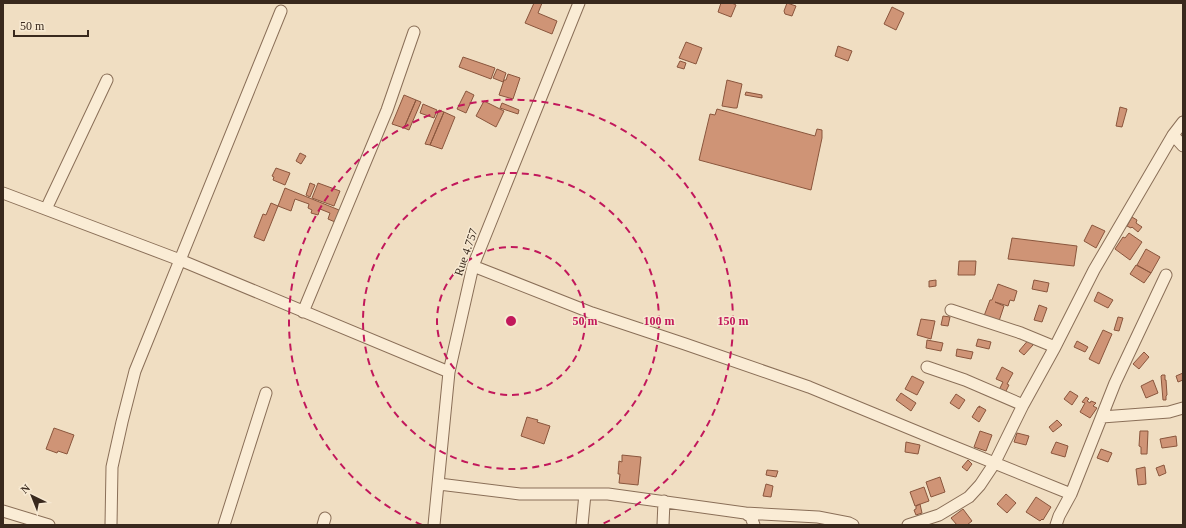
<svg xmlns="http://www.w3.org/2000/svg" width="1186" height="528" viewBox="0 0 1186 528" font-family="'Times New Roman',serif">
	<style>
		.building { fill: #cf9476; stroke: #8a563d }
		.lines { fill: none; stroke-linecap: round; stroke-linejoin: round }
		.street-casing { stroke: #8a6f58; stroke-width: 13 }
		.street { stroke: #faecd5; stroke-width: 11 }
		.ring { fill: none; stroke: #c2185b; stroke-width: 2; stroke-dasharray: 7 5 }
		.labels { text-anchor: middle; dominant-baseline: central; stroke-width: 3; stroke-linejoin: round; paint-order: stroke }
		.street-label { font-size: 12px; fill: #39291d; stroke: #f7e9d2 }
		.centre { fill: #c2185b; stroke: #f7e9d2; stroke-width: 2 }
		.ring-label { font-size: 12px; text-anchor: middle; font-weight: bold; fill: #c2185b; stroke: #f7e9d2; stroke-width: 3; stroke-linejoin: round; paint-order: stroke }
	</style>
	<rect width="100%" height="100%" fill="#f0dec2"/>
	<!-- building -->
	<path class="building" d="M534 3H542L538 13 557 21 552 34 525 23Z
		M721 3H732L736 5 731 17 718 12Z
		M787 3 796 6 792 16 785 14 784 11Z
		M892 7 904 13 896 30 884 24Z
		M686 42 702 48 696 64 679 58Z
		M838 46 852 51 848 61 835 56Z
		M463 57 495 68 491 79 459 67Z
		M680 61 686 63 684 69 677 67Z
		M497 69 506 73 503 82 493 78Z
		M508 74 520 78 513 99 499 95 504 80H506Z
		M727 80 742 84 737 108H734L722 106Z
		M466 91 474 95 466 113 457 109Z
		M746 92 762 95V98L745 95Z
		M404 95 416 100 404 128 392 124Z
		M416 100 421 102 409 130 404 128Z
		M484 101 504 111 496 127 476 116Z
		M502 103 519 110 518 114 500 108Z
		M423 104 437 110 434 118 420 113Z
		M1120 107 1127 109 1122 127 1116 126Z
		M717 109 815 136 817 129 822 130V138L811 190 699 160 710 114 715 115Z
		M439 110 444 112 430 145 425 144Z
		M444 112 455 117 442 149 430 145Z
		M300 153 306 156 301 164 296 161Z
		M276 168 290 173 285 185 273 180 274 177 272 176Z
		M310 183 315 185 310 197 306 195Z
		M318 183 340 191 334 206 312 198Z
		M285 188 339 210 335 222 328 219 330 213 320 209 318 215 311 213 312 210 308 208 309 204 295 199 291 211 278 206Z
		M271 203 278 206 264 241 254 237 263 214 266 215Z
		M1132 217 1137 220 1136 223 1142 227 1138 232 1132 227 1131 228 1127 226Z
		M1092 225 1105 231 1096 248 1084 241Z
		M1129 233 1142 242 1130 260 1115 249 1123 237 1125 238Z
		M1012 238 1077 246 1074 266 1008 259Z
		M1146 249 1160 257 1151 273 1137 265Z
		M959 261H976L975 275H958Z
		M1136 265 1151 273 1144 283 1130 274Z
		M936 280V286L929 287V281Z
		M1034 280 1049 283 1047 292 1032 289Z
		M998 284 1017 291 1014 301 1010 300 1008 306 995 302 1004 306 999 321 984 316 990 300H992Z
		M1098 292 1113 300 1108 308 1094 301Z
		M1039 305 1047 308 1042 322 1034 320Z
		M943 316 950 317 948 326 941 325Z
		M1118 317 1123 318 1119 331 1114 330Z
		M921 319 935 321 931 339 917 335Z
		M1103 330 1112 334 1099 364 1089 359Z
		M1030 338 1033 345 1024 355 1019 351Z
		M978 339 991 342 989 349 976 346Z
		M927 340 943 343 941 351 926 348Z
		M1077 341 1088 347 1085 352 1074 347Z
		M957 349 973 352 971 359 956 356Z
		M1144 352 1149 357 1139 369 1133 364Z
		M1002 367 1013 373 1007 384 1009 385 1005 393 999 390 1003 382 996 379Z
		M1183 373V380L1178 382 1176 376Z
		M1162 375H1165V380H1166L1167 395 1166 396V400H1163L1161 376Z
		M912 376 924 382 917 395 905 389Z
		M1153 380 1158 393 1146 398 1141 386Z
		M1070 391 1078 396 1072 405 1064 399Z
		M901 393 916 403 911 411 896 400Z
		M956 394 965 400 959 409 950 403Z
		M1086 397 1089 399 1087 401 1090 403 1091 401 1096 403 1093 406 1097 408 1090 418 1080 412 1085 403 1082 402Z
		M979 406 986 410 979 422 972 417 978 407H980H979Z
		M527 417 538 420 537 422 550 426 544 444 521 436Z
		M1057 420 1062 425 1053 432 1049 427Z
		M54 428 74 435 67 454 58 451 57 453 46 449Z
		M980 431 992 435 986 451 974 447Z
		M1140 431H1148L1147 454H1141V447L1139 446Z
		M1017 433 1029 436 1026 445 1014 442Z
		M1176 436 1177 446 1162 448 1160 439Z
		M906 442 920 445 918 454 905 452Z
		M1056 442 1068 446 1065 457 1051 453Z
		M1101 449 1112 453 1108 462 1097 458Z
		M622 455 641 457 638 485 619 483 620 474H618L619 461 622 462Z
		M968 460 972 464 967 471 962 467Z
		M1164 465 1166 473 1159 476 1156 468Z
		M1145 467 1146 484 1138 485 1136 469Z
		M767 470 778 471 776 477 766 475Z
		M940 477 945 492 931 497 926 482Z
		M766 484 773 486 771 497 763 496Z
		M924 487 929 501 915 506 910 492Z
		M1006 494 1016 503 1007 513 997 504Z
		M1036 497 1051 507 1043 520 1042 519 1040 521 1026 512Z
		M920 504 922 513 916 515 914 510 916 509V506Z
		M963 509 972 521 967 525H957L951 518Z"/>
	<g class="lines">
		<!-- street casing -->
		<g class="street-casing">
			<path id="street" d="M1173 135 1183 146
				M3 193 180 260 449 372
				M46 209 107 80
				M473 266 592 313 685 344 809 387 940 441 1071 494 1115 383 1166 275
				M951 310 1021 333 1055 347
				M303 312 387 110 414 32
				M927 367 965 380 1023 405
				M1102 417 1169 412 1183 408
				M439 484 520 494H608L745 513 751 517 754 525
				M3 511 49 525
				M745 513 818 517 849 523 853 525
				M111 525 112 467 122 422 135 371 281 11
				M224 525 266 393
				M323 525 325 518
				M434 525 449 372 473 266 579 3
				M582 525 585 494
				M663 525 664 501
				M908 525 939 515 969 497 980 485 994 464 1023 405 1055 347 1094 270 1173 135 1183 122
				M1056 525 1059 516 1071 494"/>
		</g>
		<!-- street -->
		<use href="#street" class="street"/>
	</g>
	<!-- distance rings -->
	<g class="ring">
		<circle cx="511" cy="321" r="74"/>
		<circle cx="511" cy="321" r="148"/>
		<path d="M422 525A222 222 0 1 1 600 525"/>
	</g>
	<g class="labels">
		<!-- street labels -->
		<g class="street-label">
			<text transform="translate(466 252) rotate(-71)">Rue 4.757</text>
		</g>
	</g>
	<circle cx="511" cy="321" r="6" class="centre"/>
	<g class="ring-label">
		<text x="585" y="325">50 m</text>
		<text x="659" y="325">100 m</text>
		<text x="733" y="325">150 m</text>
	</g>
	<!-- border -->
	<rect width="1186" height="528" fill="none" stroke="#39291d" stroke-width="8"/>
	<!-- north arrow -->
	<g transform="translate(32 496) rotate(317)" stroke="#f7e9d2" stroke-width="3" paint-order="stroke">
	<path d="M0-3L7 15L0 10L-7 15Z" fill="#39291d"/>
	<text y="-6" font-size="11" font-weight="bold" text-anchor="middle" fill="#39291d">N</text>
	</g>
	<!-- scale -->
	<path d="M14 30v6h74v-6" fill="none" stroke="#39291d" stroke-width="2"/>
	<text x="20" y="30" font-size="12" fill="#39291d" stroke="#f7e9d2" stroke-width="3" paint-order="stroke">50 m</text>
</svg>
